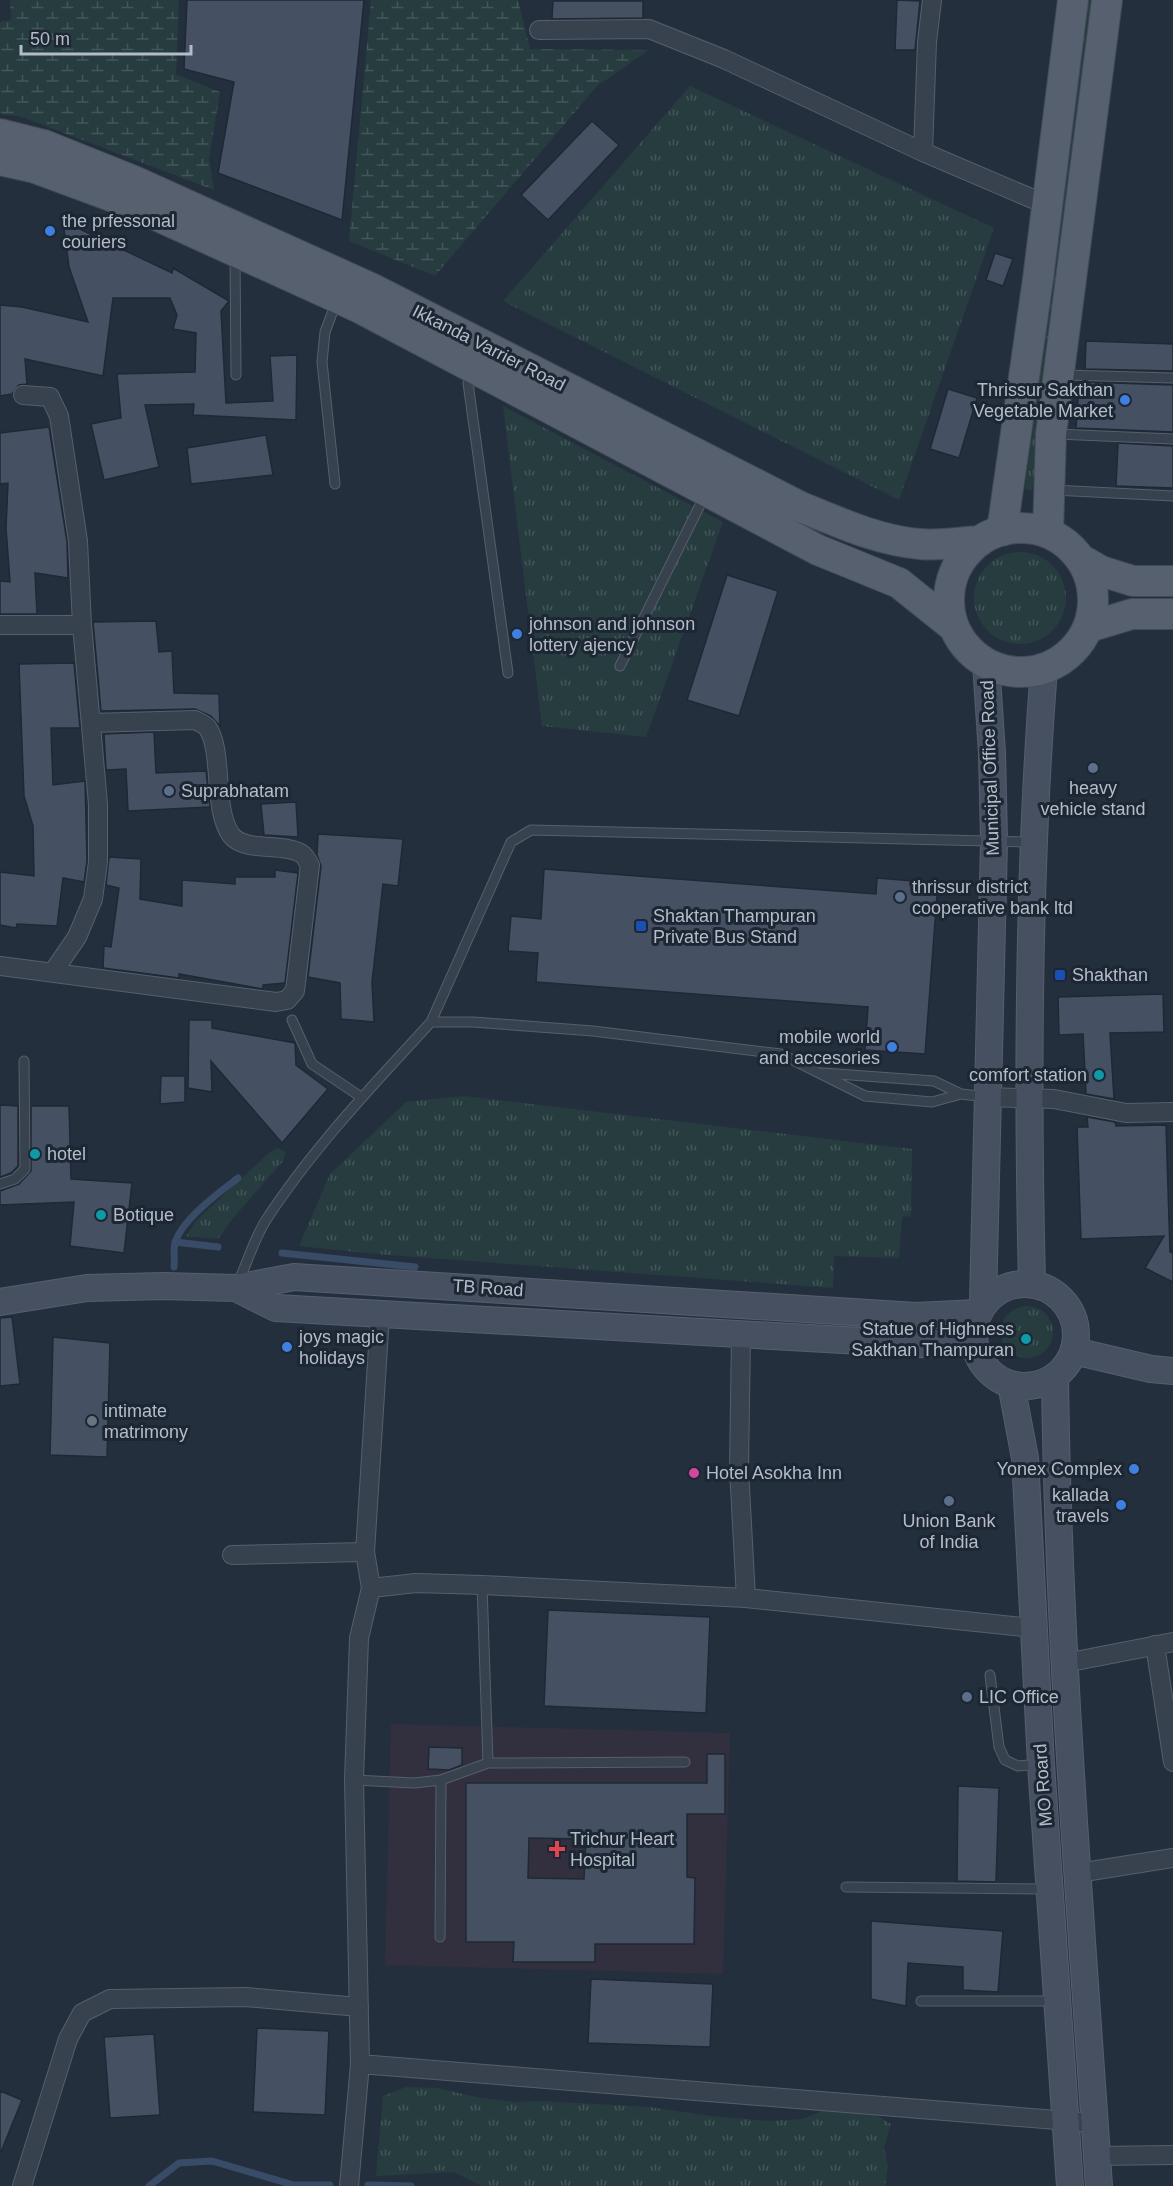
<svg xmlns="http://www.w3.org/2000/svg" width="1173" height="2186" viewBox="0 0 1173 2186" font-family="Helvetica,sans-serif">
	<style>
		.medical { fill: #32303f }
		.grass { fill: url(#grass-tufts) }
		.wetland { fill: url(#wetland-marsh) }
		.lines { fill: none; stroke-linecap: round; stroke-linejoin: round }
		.stream { stroke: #394c67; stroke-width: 7 }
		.building { fill: #455162; stroke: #1f2835; stroke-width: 1.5; fill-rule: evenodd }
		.lane-casing { stroke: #565f6c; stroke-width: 11 }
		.street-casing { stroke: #565f6c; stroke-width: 20 }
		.secondary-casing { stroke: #565f6c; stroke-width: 28 }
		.primary-casing { stroke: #414a57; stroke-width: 32 }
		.lane { stroke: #38414e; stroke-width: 9 }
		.street { stroke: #38414e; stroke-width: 18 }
		.secondary { stroke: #465061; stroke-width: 26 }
		.primary { stroke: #56606e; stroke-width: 30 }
		.shop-dot { fill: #3f7fe0; stroke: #1d2633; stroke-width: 2 }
		.service-dot { fill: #5c6f8a; stroke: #1d2633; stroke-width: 2 }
		.transit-dot { fill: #1a4fb4; stroke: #1d2633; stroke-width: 2 }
		.culture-dot { fill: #0f9aa8; stroke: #1d2633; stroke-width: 2 }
		.worship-dot { fill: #6b7280; stroke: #1d2633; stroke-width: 2 }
		.hotel-dot { fill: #d1479c; stroke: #1d2633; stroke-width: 2 }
		.health-dot { fill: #e0444e; stroke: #1d2633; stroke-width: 2 }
		.labels { text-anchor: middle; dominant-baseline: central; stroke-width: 6; stroke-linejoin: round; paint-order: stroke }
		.poi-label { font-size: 18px; fill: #b4bcc9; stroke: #1d2633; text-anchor: start }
		.street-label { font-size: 18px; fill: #b4bcc9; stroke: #1d2633 }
	</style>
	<defs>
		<pattern id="grass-tufts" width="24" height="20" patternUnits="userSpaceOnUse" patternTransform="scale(1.5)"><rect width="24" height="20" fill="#263c3f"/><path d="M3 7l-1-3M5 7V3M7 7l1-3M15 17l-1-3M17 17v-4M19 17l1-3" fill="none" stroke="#435659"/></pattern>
		<pattern id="wetland-marsh" width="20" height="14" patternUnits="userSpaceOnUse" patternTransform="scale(1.5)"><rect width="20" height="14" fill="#263c3f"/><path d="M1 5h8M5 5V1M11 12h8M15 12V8" fill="none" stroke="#435659"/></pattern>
	</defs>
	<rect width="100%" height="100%" fill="#242f3e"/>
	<!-- medical -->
	<path class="medical" d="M391 1724 730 1733 723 1974 385 1965Z"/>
	<!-- grass -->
	<path class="grass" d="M1087 0H1095L1032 490 1025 489Z
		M690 86 994 228 899 500 503 301Z
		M503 406 723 522 646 737 542 726Z
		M974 598a46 46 0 1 1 92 0a46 46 0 1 1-92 0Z
		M464 1096 912 1149 911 1216 902 1217 899 1258 834 1256 833 1288 376 1254 299 1246 330 1174 406 1102Z
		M277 1148 286 1152 283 1161 234 1217 218 1239 186 1236 196 1221 269 1153Z
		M1001 1332a26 26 0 1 1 52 0a26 26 0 1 1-52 0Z
		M406 2087 437 2088 481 2098 514 2102 541 2101 649 2107 711 2116 769 2121 803 2119 822 2111 876 2115 891 2124 884 2147 888 2166 885 2186H482L453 2172 376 2176 383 2096Z"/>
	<!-- wetland -->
	<path class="wetland" d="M10 0H179L176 74 220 92 209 160 214 190 22 117 0 114V22L11 20Z
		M371 0H518L530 49 649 50 597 86 435 276 349 241Z"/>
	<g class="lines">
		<!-- stream -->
		<path class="stream" d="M175 1242 218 1247
			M282 1253 415 1267
			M174 1267C175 1260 173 1250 175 1243 182 1219 219 1193 238 1178
			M368 2185 411 2186
			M149 2186 179 2163 212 2161 294 2185H330"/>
	</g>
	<!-- building -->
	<path class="building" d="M187 0H364L342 220 218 173 234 82 184 69Z
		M897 0 920 1 915 50H895Z
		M553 1H643V18L552 19Z
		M592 121 619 145 548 220 521 195Z
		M63 221 172 273 173 268 229 301 221 311 226 403 273 401 270 356 297 355 296 420 193 415 194 404 145 405 159 467 104 480 91 424 121 418 117 374 195 372 196 333 173 329 177 315 170 298H113L103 376 25 359 27 384 19 385 12 394 0 396V305L22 307 88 322 69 267Z
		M995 253 1013 259 1003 286 986 280Z
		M1086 341 1173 344V371L1085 369Z
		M1085 382 1173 385V432L1076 428 1079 386H1084Z
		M948 389 977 398 959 458 930 449Z
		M49 427 67 542 68 578 35 573 37 614H0V581L10 582 6 528 8 483 0 484V433Z
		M266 435 273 475 191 484 187 448Z
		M1118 443 1173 446V488L1116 486Z
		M727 575 778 591 739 716 687 700Z
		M156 621 159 652 172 651 174 693 219 694 220 726 211 716 195 709 101 711 93 622Z
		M74 663 80 728H51L53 785 85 781 87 861 84 882 63 878 57 926 17 924 16 928 0 925V872L34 876 33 826 24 796 19 664Z
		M154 732 156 773 206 771 210 807 128 811 126 769 106 770 104 734Z
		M296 802 298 837 264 835 261 804Z
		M318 834 403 839 398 886 383 884 372 982 374 1022 341 1019 340 983 308 977 321 866 317 855Z
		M109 857 141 859 140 899 182 906V880L235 884V877H275V870L298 873 285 983 263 985V989L179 974V978L103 968 104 946 111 947 119 888 106 885Z
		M544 869 876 894 877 878 938 883 925 1054 865 1050 868 1007 536 982 538 953 508 951 511 916 541 919Z
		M1163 994 1164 1032 1110 1033 1114 1099 1086 1094 1083 1034 1059 1035 1058 997Z
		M189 1020H212V1028L295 1043 296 1065 328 1089 282 1143 211 1061 212 1092 188 1088Z
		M161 1076H185V1102L160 1104Z
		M0 1105 18 1106V1166L11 1173 0 1177Z
		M31 1106H69L71 1179 132 1183 124 1253 70 1246 74 1202 0 1205V1191L19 1184 31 1171Z
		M1087 1117 1115 1122 1116 1126 1166 1125 1170 1252 1173 1253V1282L1145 1268 1164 1236 1081 1239 1077 1127H1088Z
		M12 1317 20 1384 0 1386V1318Z
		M53 1337 110 1343 107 1457 50 1455Z
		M548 1610 710 1617 706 1713 544 1706Z
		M429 1747 462 1748V1765L449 1770 428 1769Z
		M707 1754H725V1814H687V1877L695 1878 694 1944H595V1962H513L514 1942H466V1783H707ZM529 1838 586 1839 584 1879 528 1878Z
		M958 1786 999 1788 996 1882 957 1881Z
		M871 1921 1003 1931 998 1992 963 1990V1967L908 1963 906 2006 871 1999Z
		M591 1979 713 1984 710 2047 588 2043Z
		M257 2028 329 2031 325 2115 253 2112Z
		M154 2034 160 2115 110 2118 104 2037Z
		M0 2091 22 2100 1 2152H0Z"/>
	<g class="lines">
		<!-- lane casing -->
		<g class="lane-casing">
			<path id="lane" d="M235 257 236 375
				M1064 375 1173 378
				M468 383 508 673
				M1056 434 1173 439
				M335 484 322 362 325 332 337 300
				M1053 490 1173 496
				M620 666 706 493
				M292 1020 312 1064 361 1097
				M431 1022 511 842 531 830 1031 842
				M823 1073 934 1081 961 1094
				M0 1184 15 1179 25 1169 24 1061
				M238 1283C247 1263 254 1239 266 1220 313 1148 373 1085 431 1022H473L593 1031 781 1054 865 1096 932 1102 961 1094 987 1097
				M482 1585 488 1763 685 1762
				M990 1675 999 1747 1005 1760 1018 1766 1040 1764
				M354 1780 414 1783 441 1780 488 1763
				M846 1887 1048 1889
				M440 1937 441 1780
				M921 2001H1057"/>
		</g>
		<!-- street casing -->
		<g class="street-casing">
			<path id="street" d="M539 30 649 29 724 59 923 152 1047 205
				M923 152 927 42 932 0
				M23 395 50 397 59 416 78 541 82 625
				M0 625H82L98 804V862L93 899 77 937 53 972
				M0 966 276 1002 287 1000 295 991 310 865C308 862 305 856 302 854 284 842 245 853 231 835 212 808 224 750 207 727 204 724 199 722 195 720L91 723
				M987 1097 1054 1099 1126 1113 1173 1112
				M741 1334 739 1469 746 1598
				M232 1555 365 1552
				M371 1588 365 1552 380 1315
				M1155 1645 1173 1762
				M1065 1663 1173 1642
				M1078 1873 1173 1858
				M360 2064 1094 2123
				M1097 2156 1173 2155
				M22 2186 68 2039 82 2013 110 1999 246 1997 359 2007
				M349 2186 360 2064 354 1780 359 1638 371 1588 416 1583 482 1585 746 1598 1033 1628"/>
		</g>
		<!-- secondary casing -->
		<g class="secondary-casing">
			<path id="secondary" d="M974 1335a51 51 0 1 1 102 0a51 51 0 1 1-102 0Z
				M1032 1284C1027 1079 1028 872 1044 668
				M236 1288 276 1308 915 1344 974 1345
				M0 1302 87 1288 163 1286 236 1288 294 1277 916 1316 978 1313
				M983 1304 994 841 992 753 986 663
				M1074 1351 1151 1369 1173 1371
				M1055 1376C1058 1646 1081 1917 1099 2186
				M1011 1384 1025 1458 1041 1764 1070 2186"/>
		</g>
		<!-- primary casing -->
		<g class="primary-casing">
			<path id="primary" d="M0 134 44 145 134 181 373 289 801 507C838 522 879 541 920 544 939 546 960 542 980 541
				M0 160 35 168 127 202 360 308 818 550 899 583 954 627
				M949 600a72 72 0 1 1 144 0a72 72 0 1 1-144 0Z
				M1002 531 1038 279 1073 0
				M1048 533 1051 434 1107 0
				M1082 560 1101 571 1133 581H1173
				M1089 627 1132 614H1173"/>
		</g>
		<!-- lane -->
		<use href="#lane" class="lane"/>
		<!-- street -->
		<use href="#street" class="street"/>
		<!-- secondary -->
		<use href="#secondary" class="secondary"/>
		<!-- primary -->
		<use href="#primary" class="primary"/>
	</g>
	<!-- markers -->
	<g class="shop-dot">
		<circle cx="50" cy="231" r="6"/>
		<circle cx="1125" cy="400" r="6"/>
		<circle cx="517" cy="634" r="6"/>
		<circle cx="892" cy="1047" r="6"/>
		<circle cx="287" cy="1347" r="6"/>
		<circle cx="1134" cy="1469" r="6"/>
		<circle cx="1121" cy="1505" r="6"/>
	</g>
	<g class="service-dot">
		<circle cx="1093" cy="768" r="6"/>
		<circle cx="169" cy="791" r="6"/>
		<circle cx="900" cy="897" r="6"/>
		<circle cx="949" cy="1501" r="6"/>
		<circle cx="967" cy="1697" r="6"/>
	</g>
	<g class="transit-dot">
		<rect x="635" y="920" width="12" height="12" rx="3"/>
		<rect x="1054" y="969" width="12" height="12" rx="3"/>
	</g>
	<g class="culture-dot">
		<circle cx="1099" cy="1075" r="6"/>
		<circle cx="35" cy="1154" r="6"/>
		<circle cx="101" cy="1215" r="6"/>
		<circle cx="1026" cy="1339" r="6"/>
	</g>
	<circle class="worship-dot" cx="92" cy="1421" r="6"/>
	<circle class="hotel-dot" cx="694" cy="1473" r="6"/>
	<path class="health-dot" d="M554 1840h6v6h6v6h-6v6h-6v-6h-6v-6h6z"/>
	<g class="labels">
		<!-- poi labels -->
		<g class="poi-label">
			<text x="62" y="221">the prfessonal<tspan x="62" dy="21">couriers</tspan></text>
			<text x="1113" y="390" text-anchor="end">Thrissur Sakthan<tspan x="1113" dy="21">Vegetable Market</tspan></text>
			<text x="529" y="624">johnson and johnson<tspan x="529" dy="21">lottery ajency</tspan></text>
			<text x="1093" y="788" text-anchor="middle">heavy<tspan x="1093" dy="21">vehicle stand</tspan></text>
			<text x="181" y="791">Suprabhatam</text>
			<text x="912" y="887">thrissur district<tspan x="912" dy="21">cooperative bank ltd</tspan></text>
			<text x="653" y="916">Shaktan Thampuran<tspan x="653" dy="21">Private Bus Stand</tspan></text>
			<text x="1072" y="975">Shakthan</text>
			<text x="880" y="1037" text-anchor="end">mobile world<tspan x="880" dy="21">and accesories</tspan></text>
			<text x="1087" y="1075" text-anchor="end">comfort station</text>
			<text x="47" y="1154">hotel</text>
			<text x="113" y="1215">Botique</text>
			<text x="1014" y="1329" text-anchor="end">Statue of Highness<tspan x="1014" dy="21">Sakthan Thampuran</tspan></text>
			<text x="299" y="1337">joys magic<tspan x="299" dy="21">holidays</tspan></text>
			<text x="104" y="1411">intimate<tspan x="104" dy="21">matrimony</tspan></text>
			<text x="1122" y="1469" text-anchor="end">Yonex Complex</text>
			<text x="706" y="1473">Hotel Asokha Inn</text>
			<text x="1109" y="1495" text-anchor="end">kallada<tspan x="1109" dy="21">travels</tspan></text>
			<text x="949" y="1521" text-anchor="middle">Union Bank<tspan x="949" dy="21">of India</tspan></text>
			<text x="979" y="1697">LIC Office</text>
			<text x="570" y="1839">Trichur Heart<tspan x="570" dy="21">Hospital</tspan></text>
		</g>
		<!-- street labels -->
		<g class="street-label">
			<text transform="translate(489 348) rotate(27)">Ikkanda Varrier Road</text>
			<text transform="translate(990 768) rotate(-92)">Municipal Office Road</text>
			<text transform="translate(488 1288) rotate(4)">TB Road</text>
			<text transform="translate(1043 1785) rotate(-94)">MO Roard</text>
		</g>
	</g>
	<!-- scale -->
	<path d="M21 45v9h170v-9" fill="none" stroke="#b4bcc9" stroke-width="3"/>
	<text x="30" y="45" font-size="18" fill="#b4bcc9" stroke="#1d2633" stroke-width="4.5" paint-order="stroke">50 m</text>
</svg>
